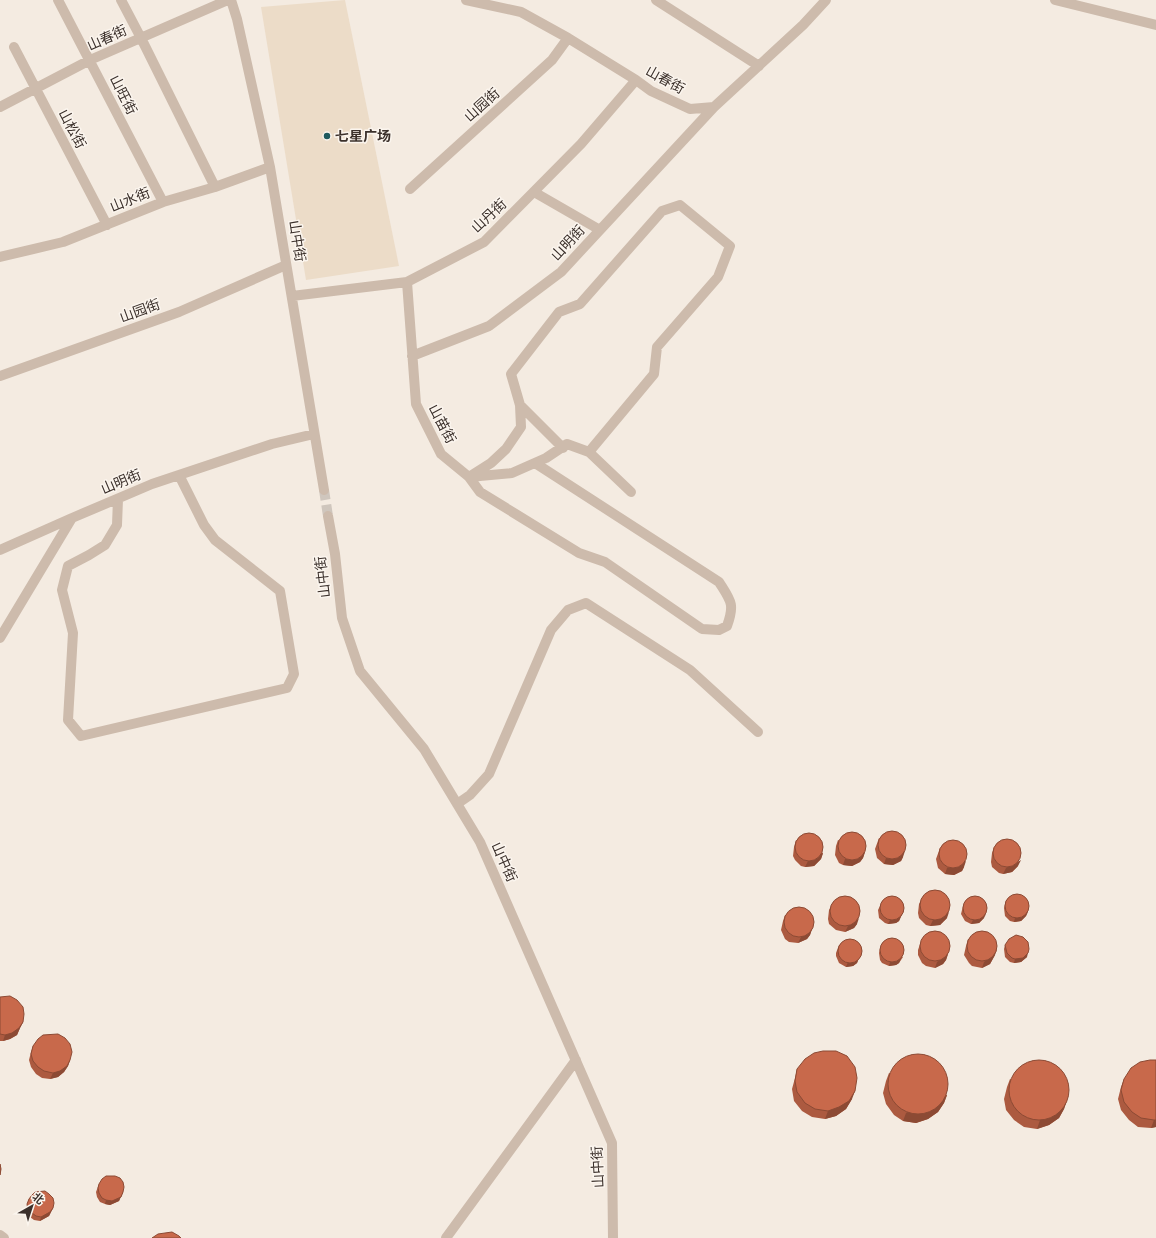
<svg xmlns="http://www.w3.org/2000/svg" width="1156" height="1238" viewBox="0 0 1156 1238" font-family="'Varela Round','Noto Sans SC',sans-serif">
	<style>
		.plaza { fill: #ecdcc8 }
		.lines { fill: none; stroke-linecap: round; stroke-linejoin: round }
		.minor-tunnel { stroke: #cfc6bd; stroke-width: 10; stroke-dasharray: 10 5; stroke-linecap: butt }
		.minor { stroke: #cdbbac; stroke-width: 10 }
		.wall { fill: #ac5a40 }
		.shaded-wall { fill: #8c4a34 }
		.building { fill: #c8694b; stroke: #8c4a34 }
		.poi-dot { fill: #1f5a5e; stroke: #fbf5ee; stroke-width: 1.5 }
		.labels { text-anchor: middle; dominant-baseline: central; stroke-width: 3; stroke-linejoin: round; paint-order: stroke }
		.street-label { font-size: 14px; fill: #3b302b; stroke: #fbf5ee }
		.poi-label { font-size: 14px; font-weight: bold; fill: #3b302b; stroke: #fbf5ee; text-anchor: start }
	</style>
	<rect width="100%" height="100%" fill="#f4ebe1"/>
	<!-- plaza -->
	<path class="plaza" d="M345 0 399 266 306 280 261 7Z"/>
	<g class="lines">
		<!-- minor-tunnel -->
		<path class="minor-tunnel" d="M324 490 328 516"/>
		<!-- minor -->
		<path class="minor" d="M58 0 163 202
			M121 0 141 38 215 187
			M231 0 237 19 270 167 324 490
			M466 0 521 12 568 38 636 80 651 91 690 109 714 107 803 25 826 0
			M656 0 759 66
			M1055 0 1156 25
			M14 47 107 225
			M0 107 90 60 228 0
			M410 189 552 60 568 38
			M534 192 600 230
			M0 257 63 242 163 202 215 187 270 167
			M407 282 416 404 441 454 469 477 512 473 546 458 567 444 589 452 631 492
			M292 296 407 282 484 242 581 144 636 80
			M412 356 489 326 561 272 714 107
			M0 376 179 312 286 265
			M520 405 563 448
			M535 463 719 582C731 601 735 604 727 626L719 630 702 629 605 562 579 553 480 492 469 477 491 463 506 449 521 427 520 405 511 374 559 312 580 304 662 211 680 205 730 246 718 277 657 347 654 374 589 452
			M118 499 117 525 105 545 89 555 68 566 62 590 73 633 68 720 81 736 287 688 294 674 280 591 215 540 204 525 179 475
			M328 516 335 554 342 618 360 671 424 749 480 842 612 1143 613 1238
			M0 550 72 518
			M0 638 72 518 152 484 272 444 314 434
			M457 804 470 795 489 774 551 630 568 610 586 603 690 670 758 732
			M0 1235 4 1238
			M446 1238 576 1060"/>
	</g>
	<!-- wall -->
	<path class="wall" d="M879 838 903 857 901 861 893 865 884 864 877 858 875 849Z
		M796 840 823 853 821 859 814 866 805 867 801 866 795 860 793 856 794 847Z
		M838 840 865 852 863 858 860 862 852 866 843 865 839 863 835 855 836 846Z
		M994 847 1018 866 1012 872 1003 874 999 873 992 867 991 862 992 853Z
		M940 848 964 867 962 871 954 875 945 874 938 868 936 859Z
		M922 898 947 918 940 925 930 926 926 925 919 918 918 913 919 904Z
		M1006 900 1029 908 1026 916 1021 921 1014 922 1010 921 1005 916 1004 908Z
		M832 904 857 924 854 928 845 932 836 930 829 924 828 919 829 910Z
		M880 906 904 910 899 921 896 923 888 924 885 923 879 918 878 910Z
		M963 906 984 918 979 923 971 924 965 921 961 914Z
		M785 915 812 929 810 935 807 939 798 943 789 942 785 939 781 930 783 921Z
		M968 939 995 955 990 964 982 968 972 966 969 963 964 955 966 946Z
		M920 944 948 954 946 960 943 964 935 968 926 966 922 963 918 955V950Z
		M839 945 861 953 857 963 853 966 846 967 839 963 836 956V953Z
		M1005 945 1027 957 1021 962 1014 963 1010 962 1005 957 1004 949Z
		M880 948 903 957 899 963 896 965 889 966 882 963 880 960 879 953Z
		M0 997 23 1022 20 1028 17 1035 10 1039 3 1041H0Z
		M33 1046 70 1060 68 1066 64 1072 58 1077 50 1079 42 1078 36 1074 31 1067 29 1060 31 1052Z
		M1156 1060V1127L1151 1128 1138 1127 1129 1120 1121 1110 1118 1099 1121 1087 1124 1079Z
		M797 1069 852 1099 846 1109 836 1116 825 1119 812 1117 802 1111 794 1101 792 1089 795 1078Z
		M889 1073 947 1095 944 1103 938 1112 928 1119 916 1123 903 1121 894 1115 886 1104 883 1093 886 1081Z
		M1010 1079 1067 1100 1064 1109 1059 1118 1049 1125 1037 1129 1024 1127 1014 1120 1006 1110 1004 1099 1007 1087Z
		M99 1184 123 1192 119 1201 110 1205 105 1204 100 1202 97 1197 96 1192Z
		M29 1199 53 1208 49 1216 40 1221 34 1220 30 1217 27 1213 26 1208Z"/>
	<!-- shaded-wall -->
	<path class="shaded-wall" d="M905 851 903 857 901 861 893 865 884 864 886 858Z
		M865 852 863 858 860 862 852 866 843 865 845 859Z
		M823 853 821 859 814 866 805 867 808 861Z
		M1021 860 1018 866 1012 872 1003 874 1006 868Z
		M966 861 964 867 962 871 954 875 945 874 947 868Z
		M904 910 899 921 896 923 888 924 890 920Z
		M949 912 947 918 940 925 930 926 933 920Z
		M1028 912 1026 916 1021 921 1014 922 1015 918Z
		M986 914 984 918 979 923 971 924 973 920Z
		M859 918 857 924 854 928 845 932 848 926Z
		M812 929 810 935 807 939 798 943 801 937Z
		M997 949 995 955 990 964 982 968 984 962Z
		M904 952 899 963 896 965 889 966 890 962Z
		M861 953 857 963 853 966 846 967 848 962Z
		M1028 953 1027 957 1021 962 1014 963 1015 959Z
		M948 954 946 960 943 964 935 968 937 962Z
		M23 1022 20 1028 17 1035 10 1039 3 1041 5 1035Z
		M70 1060 68 1066 64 1072 58 1077 50 1079 53 1073Z
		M855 1091 852 1099 846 1109 836 1116 825 1119 828 1111Z
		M947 1095 944 1103 938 1112 928 1119 916 1123 903 1121 906 1113Z
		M1067 1100 1064 1109 1059 1118 1049 1125 1037 1129 1040 1120Z
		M1154 1120H1156V1127L1151 1128Z
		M123 1192 119 1201 110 1205 105 1204 106 1200Z
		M53 1208 49 1216 40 1221 41 1217Z"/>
	<!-- building -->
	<path class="building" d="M878 845a14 14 0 1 1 28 0a14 14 0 1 1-28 0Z
		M838 846a14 14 0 1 1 28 0a14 14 0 1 1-28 0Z
		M795 847a14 14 0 1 1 28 0a14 14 0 1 1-28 0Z
		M993 853a14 14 0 1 1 28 0a14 14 0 1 1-28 0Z
		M939 854a14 14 0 1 1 28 0a14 14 0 1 1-28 0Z
		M920 905a15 15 0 1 1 30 0a15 15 0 1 1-30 0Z
		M1005 906a12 12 0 1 1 24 0a12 12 0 1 1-24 0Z
		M830 911a15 15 0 1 1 30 0a15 15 0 1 1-30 0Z
		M963 908a12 12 0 1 1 24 0a12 12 0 1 1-24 0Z
		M880 908a12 12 0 1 1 24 0a12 12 0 1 1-24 0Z
		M784 922a15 15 0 1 1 30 0a15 15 0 1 1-30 0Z
		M920 946a15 15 0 1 1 30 0a15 15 0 1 1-30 0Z
		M967 946a15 15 0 1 1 30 0a15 15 0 1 1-30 0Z
		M1016 935 1023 937 1028 942 1029 949 1028 953 1023 958 1015 959 1012 958 1007 953 1005 945 1009 939Z
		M880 950a12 12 0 1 1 24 0a12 12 0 1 1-24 0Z
		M838 951a12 12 0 1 1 24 0a12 12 0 1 1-24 0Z
		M10 996 17 1000 23 1007 24 1014 23 1022 19 1028 12 1033 5 1035 0 1034V997Z
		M58 1034 65 1038 70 1044 72 1052 70 1060 67 1066 60 1071 53 1073 44 1071 38 1067 33 1061 31 1054 33 1046 38 1039 43 1035Z
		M823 1051H836L847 1056 855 1067 857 1078 855 1091 849 1101 839 1107 828 1111 815 1109 805 1103 797 1092 795 1081 797 1069 805 1059 814 1053Z
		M888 1084a30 30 0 1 1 60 0a30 30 0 1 1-60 0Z
		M1009 1090a30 30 0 1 1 60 0a30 30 0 1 1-60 0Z
		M1150 1060H1156V1120H1154L1141 1118 1132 1112 1124 1102 1121 1090 1124 1079 1131 1068 1140 1062Z
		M0 1164 1 1169 0 1175Z
		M106 1176H115L120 1178 123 1182 124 1187 123 1192 121 1197 112 1201 106 1200 102 1198 99 1193 98 1188 99 1184 102 1179Z
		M45 1191 49 1194 53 1198 54 1203 53 1208 50 1212 41 1217 36 1216 32 1213 28 1209 27 1204 29 1199 32 1195 35 1192Z
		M172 1232 179 1236 181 1238H152L158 1234Z"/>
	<!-- markers -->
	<circle class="poi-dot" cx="327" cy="136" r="4"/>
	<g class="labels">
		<!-- street labels -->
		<g class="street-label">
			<text transform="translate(107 38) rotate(-24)">山春街</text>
			<text transform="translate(665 80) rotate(29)">山春街</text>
			<text transform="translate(123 95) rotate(63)">山旺街</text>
			<text transform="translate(482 105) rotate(-42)">山园街</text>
			<text transform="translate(72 129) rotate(62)">山松街</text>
			<text transform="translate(130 200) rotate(-22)">山水街</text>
			<text transform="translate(489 216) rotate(-43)">山丹街</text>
			<text transform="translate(297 241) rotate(81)">山中街</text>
			<text transform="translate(568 243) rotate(-47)">山明街</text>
			<text transform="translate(140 311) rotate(-20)">山园街</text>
			<text transform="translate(442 424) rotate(62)">山苗街</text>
			<text transform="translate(121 482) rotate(-23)">山明街</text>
			<text transform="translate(323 577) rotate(-97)">山中街</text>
			<text transform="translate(504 862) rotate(66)">山中街</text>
			<text transform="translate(598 1167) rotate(-93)">山中街</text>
		</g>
		<!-- poi labels -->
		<g class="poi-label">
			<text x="335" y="136">七星广场</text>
		</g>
	</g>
	<!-- north arrow -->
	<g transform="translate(32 1206) rotate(39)" stroke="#fbf5ee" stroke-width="3" paint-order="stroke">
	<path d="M0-3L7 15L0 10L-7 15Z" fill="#3b302b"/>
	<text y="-6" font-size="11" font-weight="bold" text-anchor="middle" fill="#3b302b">北</text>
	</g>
</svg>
